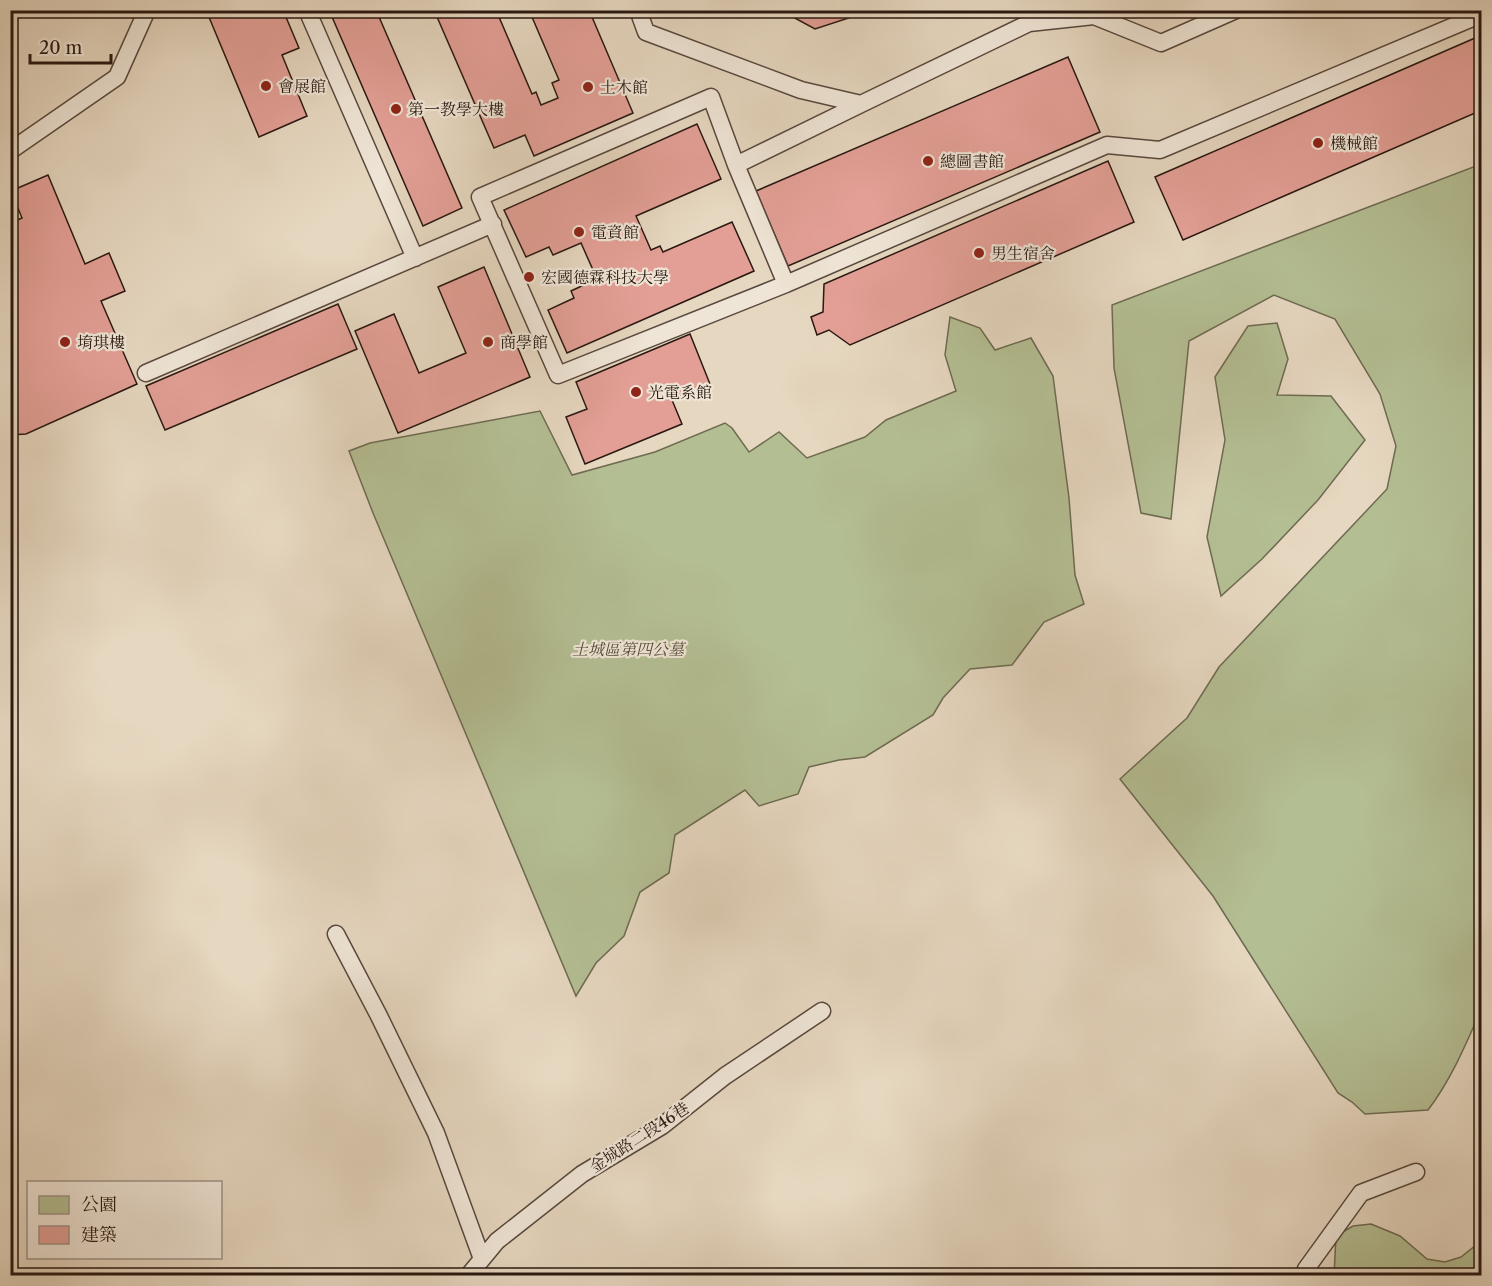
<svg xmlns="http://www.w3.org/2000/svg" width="1492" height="1286" viewBox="0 0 1492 1286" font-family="'Libre Caslon Text','Noto Serif TC',serif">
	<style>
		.green { fill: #b4be93; stroke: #6e6b52; stroke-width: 1.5 }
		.building { fill: #e39f96; stroke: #291811; stroke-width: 1.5 }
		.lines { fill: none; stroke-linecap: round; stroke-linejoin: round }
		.lane-casing { stroke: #58483d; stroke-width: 19 }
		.lane { stroke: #efe5d6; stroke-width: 16 }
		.poi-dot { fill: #8f2418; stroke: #efe5d6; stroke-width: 2 }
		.labels { text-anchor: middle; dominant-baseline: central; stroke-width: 4.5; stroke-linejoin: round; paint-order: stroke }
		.poi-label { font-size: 16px; fill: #291811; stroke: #efe5d6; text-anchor: start }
		.park-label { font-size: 16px; font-style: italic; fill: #534a38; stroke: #efe5d6 }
		.street-label { font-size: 16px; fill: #291811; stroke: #efe5d6 }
	</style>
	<rect width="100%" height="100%" fill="#e6d7c0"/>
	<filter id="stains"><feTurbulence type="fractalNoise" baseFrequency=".00333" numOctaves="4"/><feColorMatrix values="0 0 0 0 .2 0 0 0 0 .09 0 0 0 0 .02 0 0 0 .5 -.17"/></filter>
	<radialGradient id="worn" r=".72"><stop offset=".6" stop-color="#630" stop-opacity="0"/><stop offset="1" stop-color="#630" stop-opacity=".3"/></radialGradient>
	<!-- green -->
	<path class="green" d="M1481 164V1010C1466 1044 1451 1080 1428 1110L1365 1114 1352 1102 1338 1093 1213 896 1120 779 1187 718 1219 667 1387 489 1396 446 1380 394 1335 319 1274 295 1189 341 1171 519 1141 513 1114 368 1112 305Z
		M950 317 980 328 995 350 1031 338 1053 376 1069 498 1075 575 1084 604 1044 622 1012 665 970 669 943 698 933 715 865 757 839 760 809 767 798 794 759 806 745 790 675 835 669 873 640 892 624 936 596 963 576 996 373 513 349 451 370 443 540 411 572 475 655 452 725 423 732 428 749 452 779 432 807 458 865 437 886 420 956 391 945 355Z
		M1277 323 1288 359 1277 395 1331 396 1365 440 1318 500 1262 559 1221 596 1207 537 1225 440 1215 377 1248 326Z
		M1371 1224 1400 1236 1427 1259 1445 1262 1461 1257 1481 1241V1275L1334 1276 1336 1236 1353 1226Z"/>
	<!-- building -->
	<path class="building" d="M206 10H283L299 48 282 55 307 116 259 137Z
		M329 10H376L462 208 423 226Z
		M434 10H496L532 94 536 92 541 105 558 98 552 83 559 80 529 10H589L633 113 534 156 525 135 494 148Z
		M780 10H873L815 29Z
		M1482 35V110L1183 240 1155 177Z
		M1068 57 1100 132 788 266 756 191Z
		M697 124 721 179 636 216 651 250 660 246 663 252 732 222 754 271 567 353 548 310 574 298 571 291 597 279 581 243 553 255 549 247 526 257 504 210Z
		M1108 161 1134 222 850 345 829 330 817 335 811 317 823 312 824 284Z
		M48 175 85 264 109 253 125 291 101 301 137 384 26 434 10 435V223L22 218 11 191Z
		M484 267 530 377 398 433 355 331 394 314 419 373 466 353 438 287Z
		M338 304 357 349 165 430 146 386Z
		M690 334 710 384 672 400 682 424 585 464 566 417 587 409 576 382Z"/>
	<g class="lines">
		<!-- lane casing -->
		<g class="lane-casing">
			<path id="lane" d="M307 10 415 258
				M638 10 646 32 801 90 861 104 1029 23 1094 16 1161 43 1236 10
				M10 151 117 77 147 10
				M736 165 786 284 558 375 480 197 711 97 736 165 861 104
				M786 284 1107 145 1160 150 1482 14
				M146 373 493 224
				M336 934 379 1016 436 1133 482 1259
				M468 1276 497 1241 582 1174 662 1126 725 1076 822 1011
				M1305 1276 1306 1269 1361 1193 1416 1172"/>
		</g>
		<!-- lane -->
		<use href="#lane" class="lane"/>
	</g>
	<!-- markers -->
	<g class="poi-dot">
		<circle cx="266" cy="86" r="6"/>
		<circle cx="588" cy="87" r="6"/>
		<circle cx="396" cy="109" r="6"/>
		<circle cx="1318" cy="143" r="6"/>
		<circle cx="928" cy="161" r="6"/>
		<circle cx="579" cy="232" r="6"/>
		<circle cx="979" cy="253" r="6"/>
		<circle cx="529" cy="277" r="6"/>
		<circle cx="65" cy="342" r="6"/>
		<circle cx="488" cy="342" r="6"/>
		<circle cx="636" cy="392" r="6"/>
	</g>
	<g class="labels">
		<!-- poi labels -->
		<g class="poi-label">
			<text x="278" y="86">會展館</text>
			<text x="600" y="87">土木館</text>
			<text x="408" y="109">第一教學大樓</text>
			<text x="1330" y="143">機械館</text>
			<text x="940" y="161">總圖書館</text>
			<text x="591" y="232">電資館</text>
			<text x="991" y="253">男生宿舍</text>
			<text x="541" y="277">宏國德霖科技大學</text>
			<text x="77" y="342">堉琪樓</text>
			<text x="500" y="342">商學館</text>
			<text x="648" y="392">光電系館</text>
		</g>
		<!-- park labels -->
		<g class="park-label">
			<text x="628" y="649">土城區第四公墓</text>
		</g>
		<!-- street labels -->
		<g class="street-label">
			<text transform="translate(639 1137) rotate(-33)">金城路二段46巷</text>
		</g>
	</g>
	<!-- margin -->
	<rect width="1492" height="1286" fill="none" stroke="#e6d7c0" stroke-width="36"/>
	<rect x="12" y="12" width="1468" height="1262" fill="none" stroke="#291811" stroke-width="3"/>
	<rect x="18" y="18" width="1456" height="1250" fill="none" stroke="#291811" stroke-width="1.5"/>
	<!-- legend -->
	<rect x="27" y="1181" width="195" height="78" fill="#efe5d6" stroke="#a09387" stroke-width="1.5"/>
	<rect x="39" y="1196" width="30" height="18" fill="#b4be93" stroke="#a09387" stroke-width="1.5"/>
	<text x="81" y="1211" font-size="18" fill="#291811">公園</text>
	<rect x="39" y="1226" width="30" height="18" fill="#e39f96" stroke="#a09387" stroke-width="1.5"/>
	<text x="81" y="1241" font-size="18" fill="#291811">建築</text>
	<!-- scale -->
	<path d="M30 54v9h81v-9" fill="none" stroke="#291811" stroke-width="3"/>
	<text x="39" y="54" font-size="18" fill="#291811" stroke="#efe5d6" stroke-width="4.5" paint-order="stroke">20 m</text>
	<rect width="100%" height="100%" filter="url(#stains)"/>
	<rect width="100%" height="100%" fill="url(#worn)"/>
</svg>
